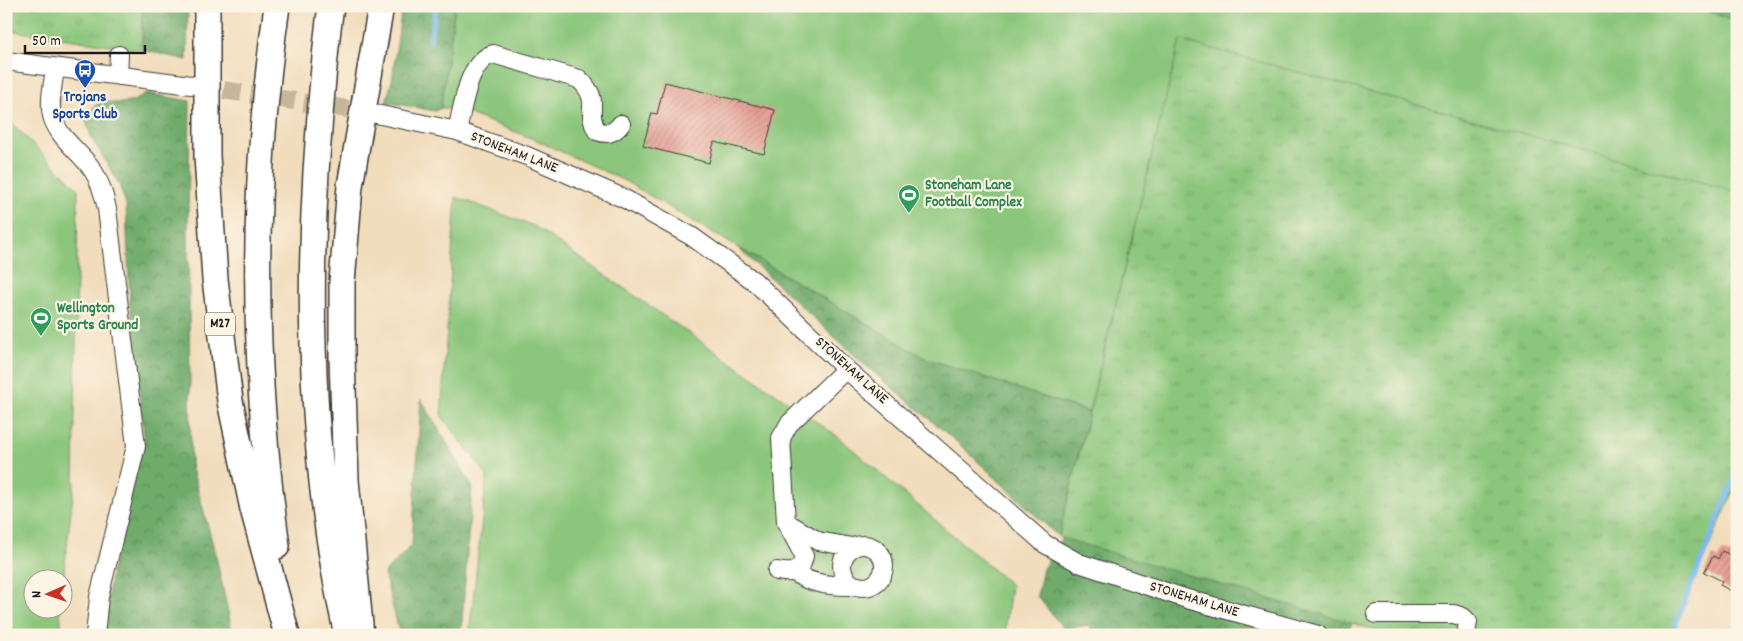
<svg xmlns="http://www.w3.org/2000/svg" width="1743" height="641" viewBox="0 0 1743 641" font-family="Dekko,sans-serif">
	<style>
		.grass { fill: #8bc67c; stroke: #54714c }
		.forest { fill: url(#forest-crowns); stroke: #466444 }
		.park { fill: url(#park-tufts); stroke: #54714c }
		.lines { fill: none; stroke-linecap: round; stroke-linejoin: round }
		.stream { stroke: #7abbef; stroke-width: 5 }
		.building { fill: url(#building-hatch) }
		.minor-tunnel { stroke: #c6b69b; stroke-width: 18; stroke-dasharray: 18 9; stroke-linecap: butt }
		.minor-casing { stroke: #3c3934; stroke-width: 20 }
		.highway-casing { stroke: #3c3934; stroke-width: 28 }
		.minor { stroke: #fff; stroke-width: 18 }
		.highway { stroke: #fff; stroke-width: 25 }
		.labels { text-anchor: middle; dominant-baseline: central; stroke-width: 4.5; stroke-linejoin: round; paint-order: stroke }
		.shield { fill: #fcf5e5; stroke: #5f5d58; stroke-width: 1 }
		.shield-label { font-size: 14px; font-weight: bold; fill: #1c1c1c }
		.transit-label { font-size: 15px; font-weight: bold; fill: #164399; stroke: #fcf5e5 }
		.street-label { font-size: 15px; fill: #1c1c1c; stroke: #fcf5e5 }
		.leisure-label { font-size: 15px; font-weight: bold; fill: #27864d; stroke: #fcf5e5; text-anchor: start }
	</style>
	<defs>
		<pattern id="forest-crowns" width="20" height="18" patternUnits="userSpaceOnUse" patternTransform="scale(1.25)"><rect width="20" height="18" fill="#70ab6c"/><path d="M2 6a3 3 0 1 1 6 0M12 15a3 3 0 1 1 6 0" fill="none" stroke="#5b8a58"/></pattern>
		<pattern id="park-tufts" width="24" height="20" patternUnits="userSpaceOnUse" patternTransform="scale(1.25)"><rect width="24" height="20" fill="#8bc67c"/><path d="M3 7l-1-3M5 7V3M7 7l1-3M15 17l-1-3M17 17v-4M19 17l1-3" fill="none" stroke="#77aa6b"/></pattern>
		<pattern id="building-hatch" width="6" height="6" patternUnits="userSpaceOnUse" patternTransform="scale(1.25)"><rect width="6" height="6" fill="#e59c92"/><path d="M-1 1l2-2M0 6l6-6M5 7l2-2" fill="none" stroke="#b97e76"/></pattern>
	</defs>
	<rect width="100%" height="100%" fill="#fcf5e5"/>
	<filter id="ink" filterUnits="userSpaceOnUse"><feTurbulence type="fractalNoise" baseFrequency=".02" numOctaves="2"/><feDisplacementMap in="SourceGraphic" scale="10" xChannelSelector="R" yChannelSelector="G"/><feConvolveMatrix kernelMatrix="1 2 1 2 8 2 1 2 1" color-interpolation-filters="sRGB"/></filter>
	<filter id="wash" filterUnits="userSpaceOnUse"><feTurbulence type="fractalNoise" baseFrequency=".0096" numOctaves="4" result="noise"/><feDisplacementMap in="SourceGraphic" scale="20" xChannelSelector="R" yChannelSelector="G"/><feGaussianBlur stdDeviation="1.12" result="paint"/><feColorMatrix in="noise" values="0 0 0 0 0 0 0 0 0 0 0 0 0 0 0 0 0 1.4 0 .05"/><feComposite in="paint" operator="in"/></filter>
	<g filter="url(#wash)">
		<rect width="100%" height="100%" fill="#f1dcbb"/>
		<!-- grass -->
		<path class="grass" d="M455 6H1697L1737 23V192L1180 41 1089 412 925 358 625 181 536 140 457 109 441 108Z
			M6 87 10 121 78 189 74 486 63 580 32 578V608L60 609 62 635H6Z
			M456 197 534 226 837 436 1011 585 1005 635H469L487 475 441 415Z"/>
		<!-- forest -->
		<path class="forest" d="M142 6H188L187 60 142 50Z
			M402 6H455L441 108 435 111 386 102 392 81Z
			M1697 6H1737V23Z
			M146 93 190 101 188 227 191 465 215 552 233 635H104L111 575 138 459 145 443 130 305 126 205 119 184 91 137 85 118C104 91 108 108 133 101 137 100 142 95 146 93Z
			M737 247 925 358 1089 412 1059 537 958 443 865 365Z
			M421 399 472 486 461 635H400L384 573 412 545Z
			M1065 533 1356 618 1345 635H1096L1088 625 1064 629 1037 596 1043 569Z"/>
		<!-- park -->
		<path class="park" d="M6 6H142V50L6 30Z
			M1180 40 1737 192V484L1670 635H1392L1059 537Z"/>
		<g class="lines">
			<!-- stream -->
			<path class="stream" d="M430 41 436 6
				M1671 635 1737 472"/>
		</g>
		<g id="blocks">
			<!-- building -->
			<path class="building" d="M665 82 775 110 764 154 714 142 709 163 643 146 652 113 657 114Z
				M1722 551 1737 558V594L1720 585 1722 581 1704 572 1713 556 1718 559Z"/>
		</g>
	</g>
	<g filter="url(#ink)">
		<use href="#blocks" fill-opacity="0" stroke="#3c3934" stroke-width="1"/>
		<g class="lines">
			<!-- minor-tunnel -->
			<path class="minor-tunnel" d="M197 86 373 113"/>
			<!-- minor casing -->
			<g class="minor-casing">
				<path id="minor" d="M6 61 191 85
					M55 69C53 84 48 105 53 119 60 139 80 152 92 169 100 181 104 194 107 209L136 446 99 597 95 635
					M118 76 119 55
					M376 114 457 131 527 156 623 198 691 236 754 281 846 369 1045 544 1079 563 1187 599 1318 635
					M457 131C463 108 467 62 493 54L579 79C603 102 584 109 597 131 608 135 614 133 621 124
					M789 524 818 541 852 547
					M842 566a21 21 0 1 1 42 0a21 21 0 1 1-42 0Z
					M777 571C791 574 801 573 804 556L786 522 781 438 789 424 846 369
					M794 572C812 586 837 586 859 586
					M1376 614H1454L1463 617 1468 622 1466 635"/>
			</g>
			<!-- highway casing -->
			<g class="highway-casing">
				<path id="highway" d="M207 6V156L215 279 230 401 253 509 287 635
					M277 6C251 184 252 368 277 546
					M331 6C323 61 320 116 316 172 307 327 313 483 347 635
					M361 635 346 480 342 357V282L350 186 381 6"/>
			</g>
			<!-- minor -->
			<use href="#minor" class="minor"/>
			<!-- highway -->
			<use href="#highway" class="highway"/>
		</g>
	</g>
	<!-- icons -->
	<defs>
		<g id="bus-pin" transform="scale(1.125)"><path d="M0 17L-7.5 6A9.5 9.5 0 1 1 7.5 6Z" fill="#1a4fb4" stroke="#fcf5e5"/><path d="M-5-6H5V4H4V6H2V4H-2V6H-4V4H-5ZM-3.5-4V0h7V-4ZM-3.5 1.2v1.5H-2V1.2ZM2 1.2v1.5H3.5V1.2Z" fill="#fff"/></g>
		<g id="stadium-pin" transform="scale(1.125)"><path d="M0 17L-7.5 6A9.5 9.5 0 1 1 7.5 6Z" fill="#2e9e5b" stroke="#fcf5e5"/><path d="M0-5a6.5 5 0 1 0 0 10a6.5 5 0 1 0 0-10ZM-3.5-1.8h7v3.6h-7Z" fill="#fff"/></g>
	</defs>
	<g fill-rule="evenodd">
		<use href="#bus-pin" x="85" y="70"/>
		<use href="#stadium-pin" x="909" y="195"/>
		<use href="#stadium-pin" x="41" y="318"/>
	</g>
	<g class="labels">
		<!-- shield labels -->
		<rect class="shield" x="205" y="312.5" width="30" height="23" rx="4"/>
		<g class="shield-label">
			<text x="220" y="324">M27</text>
		</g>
		<!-- transit labels -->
		<g class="transit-label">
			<text x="85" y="98">Trojans<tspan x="85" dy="17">Sports Club</tspan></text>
		</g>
		<!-- street labels -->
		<g class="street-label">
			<text transform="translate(514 153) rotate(21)">STONEHAM LANE</text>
			<text transform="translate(851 371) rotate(42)">STONEHAM LANE</text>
			<text transform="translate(1194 600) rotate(17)">STONEHAM LANE</text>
		</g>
		<!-- leisure labels -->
		<g class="leisure-label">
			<text x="925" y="186">Stoneham Lane<tspan x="925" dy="17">Football Complex</tspan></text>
			<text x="57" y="309">Wellington<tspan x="57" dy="17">Sports Ground</tspan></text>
		</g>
	</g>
	<!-- margin -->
	<rect width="1743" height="641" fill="none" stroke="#fcf5e5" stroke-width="25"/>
	<!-- north arrow -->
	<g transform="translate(48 594) rotate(268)"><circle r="24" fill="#fcf5e5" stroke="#a29e95"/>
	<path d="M0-4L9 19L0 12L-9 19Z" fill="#c8321e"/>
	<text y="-8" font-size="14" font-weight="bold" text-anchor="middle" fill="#1c1c1c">N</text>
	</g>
	<!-- scale -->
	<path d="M25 45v8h120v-8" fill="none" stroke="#1c1c1c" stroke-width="2.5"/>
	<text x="32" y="45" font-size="15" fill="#1c1c1c" stroke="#fcf5e5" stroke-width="4" paint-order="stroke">50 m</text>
</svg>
